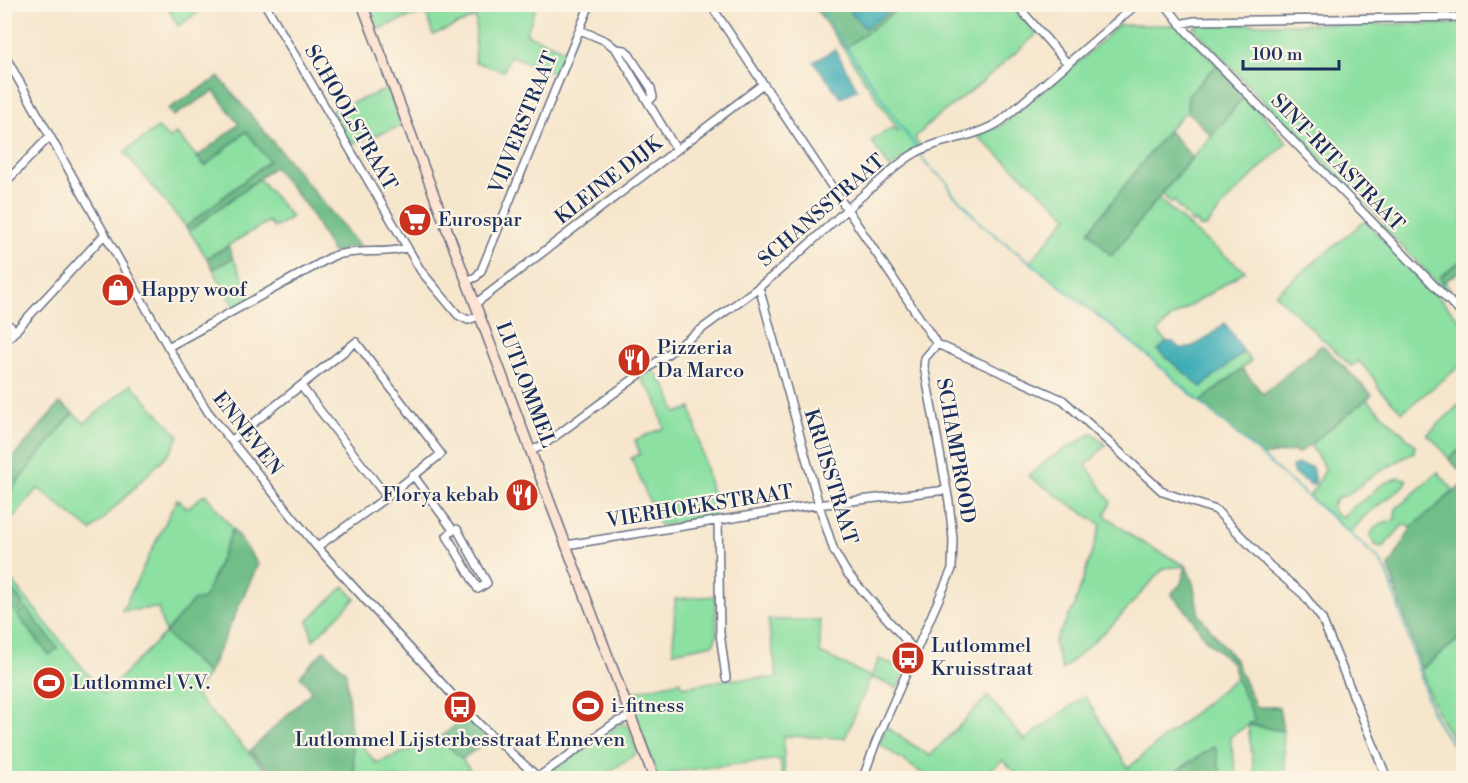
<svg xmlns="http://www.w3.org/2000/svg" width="1468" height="783" viewBox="0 0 1468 783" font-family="'Libre Bodoni',serif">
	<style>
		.green { fill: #8ce0a2; stroke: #548880; stroke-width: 1.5 }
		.forest { fill: #71be88; stroke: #467673; stroke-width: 1.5 }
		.water { fill: #3cadb5; stroke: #2c6e8a; stroke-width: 1.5 }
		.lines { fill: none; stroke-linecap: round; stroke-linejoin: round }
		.stream { stroke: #3cadb5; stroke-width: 2 }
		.minor-casing { stroke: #686f84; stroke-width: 10 }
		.secondary-casing { stroke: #686f84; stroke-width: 12 }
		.minor { stroke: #fff; stroke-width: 7 }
		.secondary { stroke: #fde3d1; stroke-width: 9 }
		.labels { text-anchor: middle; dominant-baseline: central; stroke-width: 4.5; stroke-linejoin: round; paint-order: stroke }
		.street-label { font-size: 20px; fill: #1b2f5e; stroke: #fcf5e5 }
		.poi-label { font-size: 20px; fill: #1b2f5e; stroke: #fcf5e5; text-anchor: start }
	</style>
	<rect width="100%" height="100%" fill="#fcf5e5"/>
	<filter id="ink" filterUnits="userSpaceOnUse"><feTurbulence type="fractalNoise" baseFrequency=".0167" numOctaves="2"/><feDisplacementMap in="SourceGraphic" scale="12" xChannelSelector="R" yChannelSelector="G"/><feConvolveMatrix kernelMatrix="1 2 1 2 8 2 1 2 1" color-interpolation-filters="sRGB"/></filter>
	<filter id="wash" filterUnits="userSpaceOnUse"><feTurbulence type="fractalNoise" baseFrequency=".008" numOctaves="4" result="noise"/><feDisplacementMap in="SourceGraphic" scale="24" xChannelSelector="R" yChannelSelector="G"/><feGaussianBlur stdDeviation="1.35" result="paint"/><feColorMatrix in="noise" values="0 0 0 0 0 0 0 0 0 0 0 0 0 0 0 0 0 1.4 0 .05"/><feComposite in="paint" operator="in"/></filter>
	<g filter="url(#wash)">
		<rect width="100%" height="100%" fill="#f6e6cc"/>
		<!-- green -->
		<path class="green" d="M177 4H209V5L178 26 169 10Z
			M429 4 537 5 526 34 567 51 556 75 510 55 504 71 475 62 476 17 433 35 426 11 378 29 369 5Z
			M903 5H1010L1037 34 975 88 933 120 915 138 920 147 890 168 871 141 891 128 898 130 844 49Z
			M1201 24H1463V259L1440 277 1463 306 1461 308 1383 227 1385 223 1285 124 1196 30 1194 27Z
			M1118 25H1177L1217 65 1188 95 1187 111 1168 130 1089 231 1112 255 1158 198 1201 237 1245 271 1171 318 1158 332 1167 342 1158 351 1201 386 1244 352 1251 361 1200 402 1141 350 1030 262 1068 216 977 136 1003 124 1089 53Z
			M388 89 402 126 350 144 331 111Z
			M1245 95 1287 142 1226 202 1206 227H1199L1197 221 1193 223 1177 206 1175 201 1171 203 1162 194Z
			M158 128 170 139 176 133 205 166 247 131 269 161 186 227 124 152Z
			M259 179 292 217 274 228 269 221 207 258 189 231Z
			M1365 221 1463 323V364L1402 412 1378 388 1377 382 1359 361 1351 366 1275 294Z
			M233 258 252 297 234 307 213 269Z
			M653 369 668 390 676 413 691 408 712 493 714 517 660 526 631 458 640 454 635 440 664 428 656 399 641 379Z
			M131 384 179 436 171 451 91 531 38 488 5 527V497L73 413 85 423Z
			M1366 399 1415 445 1414 452 1374 475 1347 495 1337 498 1332 506 1335 514 1343 517 1349 510 1369 496 1379 486 1399 477 1407 480 1405 485 1365 516 1350 533 1309 497 1326 469 1310 445Z
			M1463 401V447L1449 459 1432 438 1427 435Z
			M1093 433 1106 445 1086 465 1111 502 1105 515 1136 539 1186 566 1164 568 1115 622 1062 670 1054 642 1074 607 1101 525 1028 476 1050 458Z
			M1438 472 1454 491 1412 527 1403 525 1383 547 1375 545 1370 536C1375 525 1382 521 1394 521L1396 509Z
			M205 494 233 529 204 599 165 633 208 674 193 693 273 778H5L4 571 104 694 165 633 158 608 122 611 177 499 187 508Z
			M344 586 355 599 313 640 308 621Z
			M715 596 717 635 713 644 673 652 675 599Z
			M768 620H820V653L871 677 879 659 906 669 897 688 871 677 845 738 783 736 785 778H782L780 759 679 771 658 778 628 693 680 681 683 687 729 679 777 678Z
			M1463 636V752C1440 724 1432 704 1421 670Z
			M1236 678 1255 720 1249 725 1283 731 1285 778H1255L1248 725 1230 737 1237 778H1221L1215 746 1166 778H1021L1003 760 981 778H929L879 744 886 727 930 756 988 696 1024 740 1085 696 1128 768Z
			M622 723 629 728 637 753 600 778H548L549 773Z
			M351 732 376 763 440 738 462 759 476 778H355Z"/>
		<!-- forest -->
		<path class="forest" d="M813 5H903L844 49Z
			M1217 65 1245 95 1212 136 1187 111 1188 95Z
			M219 77 361 248 350 247 333 253 307 207 274 167 189 231 186 227 269 161 246 131 205 166 197 157 239 124 214 91 173 116 168 109Z
			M1168 130 1192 157 1111 256 1089 231Z
			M228 246 233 258 213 269 207 258Z
			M1463 259V268L1443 283 1440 277Z
			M1322 345 1372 395 1299 453 1292 451 1262 456 1200 402 1242 369 1263 394Z
			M60 403 73 413 5 497V467Z
			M1463 447V474L1449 459Z
			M1462 485 1463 636 1421 669 1389 567 1412 527Z
			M233 529 258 564 208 674 165 633 193 601 204 599Z
			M1186 566 1193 583 1199 615 1235 660 1256 707H1279L1283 731 1248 724 1255 720 1236 678 1232 663 1206 640 1190 615 1171 594 1181 584Z
			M4 580 24 605 15 612 5 597Z
			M26 608 58 648 49 655 17 615Z
			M324 650 346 672 355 778H277L250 751 312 691 300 676Z
			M466 716 489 740 462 759 440 738Z
			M1215 746 1221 778H1172L1171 775Z"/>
		<!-- water -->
		<path class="water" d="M855 4H898V5L865 28 852 14 851 9Z
			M835 49 857 89 841 98 814 62Z
			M1225 323 1244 352 1201 387 1158 350 1167 342H1173L1179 348C1198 349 1211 334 1225 323Z
			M1297 464 1312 467 1315 483 1311 485 1294 474 1292 467Z"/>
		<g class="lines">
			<!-- stream -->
			<path class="stream" d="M817 4 917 149
				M920 154 927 165 947 182 952 193 965 205 980 223 1141 350 1378 558 1388 574 1432 712 1444 733 1464 759"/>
		</g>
	</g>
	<g filter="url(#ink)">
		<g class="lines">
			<!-- minor casing -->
			<g class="minor-casing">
				<path id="minor" d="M265 4 421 271 458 315 468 320 479 316
					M710 4 937 344
					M1016 4 1068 64
					M1165 4 1187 32 1464 316
					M1180 24 1194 21 1464 17
					M580 30 606 41 616 49 676 149
					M616 49 625 50 628 53 651 88 653 97 648 102
					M4 54 168 347 208 412 317 547 480 725 539 778
					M4 184 50 136
					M466 281 476 277 481 271 590 4
					M759 287 819 505 834 551 847 573 916 652
					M475 304 763 84
					M4 321 16 331
					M4 343 105 234
					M937 344 1063 400 1163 492 1216 510 1270 566 1303 594 1322 619 1387 778
					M168 347 333 256C358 248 383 255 407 248
					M301 386 387 497
					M232 440 356 342 441 454 387 497 317 547
					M530 451 542 446 759 287C800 255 836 217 876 184 888 174 899 163 912 155 939 138 974 139 1001 121L1137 4
					M413 475 453 530 447 536 478 589 487 583 457 529 453 530
					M718 521 720 633 726 678
					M566 545 808 506 947 490
					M538 777 616 722 630 717
					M863 778 876 742 952 569 953 539 949 502 924 366 925 358 937 344"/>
			</g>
			<!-- secondary casing -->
			<g class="secondary-casing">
				<path id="secondary" d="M362 4 654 778"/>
			</g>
			<!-- minor -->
			<use href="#minor" class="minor"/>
			<!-- secondary -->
			<use href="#secondary" class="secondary"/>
		</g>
	</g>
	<!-- icons -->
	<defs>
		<g id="supermarket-disc" transform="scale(1.725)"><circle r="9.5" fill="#c8321e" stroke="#fcf5e5"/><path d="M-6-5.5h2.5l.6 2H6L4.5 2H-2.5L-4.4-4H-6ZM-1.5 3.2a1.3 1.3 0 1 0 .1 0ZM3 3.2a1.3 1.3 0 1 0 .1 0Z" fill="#fff"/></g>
		<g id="shop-disc" transform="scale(1.725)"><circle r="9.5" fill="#c8321e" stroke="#fcf5e5"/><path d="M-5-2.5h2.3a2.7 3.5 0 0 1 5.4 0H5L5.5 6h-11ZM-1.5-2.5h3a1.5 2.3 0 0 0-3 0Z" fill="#fff"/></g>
		<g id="restaurant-disc" transform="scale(1.725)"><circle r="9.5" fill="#c8321e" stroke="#fcf5e5"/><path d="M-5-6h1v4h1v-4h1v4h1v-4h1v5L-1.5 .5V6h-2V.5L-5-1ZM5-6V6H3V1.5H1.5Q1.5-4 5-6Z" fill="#fff"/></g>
		<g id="bus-disc" transform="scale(1.725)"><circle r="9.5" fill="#c8321e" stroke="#fcf5e5"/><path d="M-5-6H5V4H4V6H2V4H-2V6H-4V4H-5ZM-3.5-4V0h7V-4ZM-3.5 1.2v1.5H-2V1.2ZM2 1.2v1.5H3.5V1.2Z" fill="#fff"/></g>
		<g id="stadium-disc" transform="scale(1.725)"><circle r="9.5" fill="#c8321e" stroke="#fcf5e5"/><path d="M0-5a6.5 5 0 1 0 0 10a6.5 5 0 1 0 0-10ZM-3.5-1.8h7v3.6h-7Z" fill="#fff"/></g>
	</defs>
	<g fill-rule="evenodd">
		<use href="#supermarket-disc" x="415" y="220"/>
		<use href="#shop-disc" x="118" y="290"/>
		<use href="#restaurant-disc" x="634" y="360"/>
		<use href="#restaurant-disc" x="522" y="495"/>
		<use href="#bus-disc" x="908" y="658"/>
		<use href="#stadium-disc" x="49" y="683"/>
		<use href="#stadium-disc" x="588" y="706"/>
		<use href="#bus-disc" x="460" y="707"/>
	</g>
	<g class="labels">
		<!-- street labels -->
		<g class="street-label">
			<text transform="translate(350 118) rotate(60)">SCHOOLSTRAAT</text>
			<text transform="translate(524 123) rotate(-68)">VIJVERSTRAAT</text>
			<text transform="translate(1337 163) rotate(46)">SINT-RITASTRAAT</text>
			<text transform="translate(609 181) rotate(-38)">KLEINE DIJK</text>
			<text transform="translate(822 211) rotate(-41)">SCHANSSTRAAT</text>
			<text transform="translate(525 385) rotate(69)">LUTLOMMEL</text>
			<text transform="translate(247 434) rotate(52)">ENNEVEN</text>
			<text transform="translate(955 451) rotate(80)">SCHAMPROOD</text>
			<text transform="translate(830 477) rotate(73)">KRUISSTRAAT</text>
			<text transform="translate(700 507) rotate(-9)">VIERHOEKSTRAAT</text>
		</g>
		<!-- poi labels -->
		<g class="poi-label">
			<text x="438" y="220">Eurospar</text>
			<text x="141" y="290">Happy woof</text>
			<text x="657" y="348">Pizzeria<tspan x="657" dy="23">Da Marco</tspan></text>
			<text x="499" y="495" text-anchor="end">Florya kebab</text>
			<text x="931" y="646">Lutlommel<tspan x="931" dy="23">Kruisstraat</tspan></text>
			<text x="72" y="683">Lutlommel V.V.</text>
			<text x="611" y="706">i-fitness</text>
			<text x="460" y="740" text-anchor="middle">Lutlommel Lijsterbesstraat Enneven</text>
		</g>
	</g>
	<!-- margin -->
	<rect width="1468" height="783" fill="none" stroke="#fcf5e5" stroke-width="24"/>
	<!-- scale -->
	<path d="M1243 60v9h96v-9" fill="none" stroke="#1b2f5e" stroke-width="3"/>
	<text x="1252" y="60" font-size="18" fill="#1b2f5e" stroke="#fcf5e5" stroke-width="4.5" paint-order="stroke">100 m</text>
</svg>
